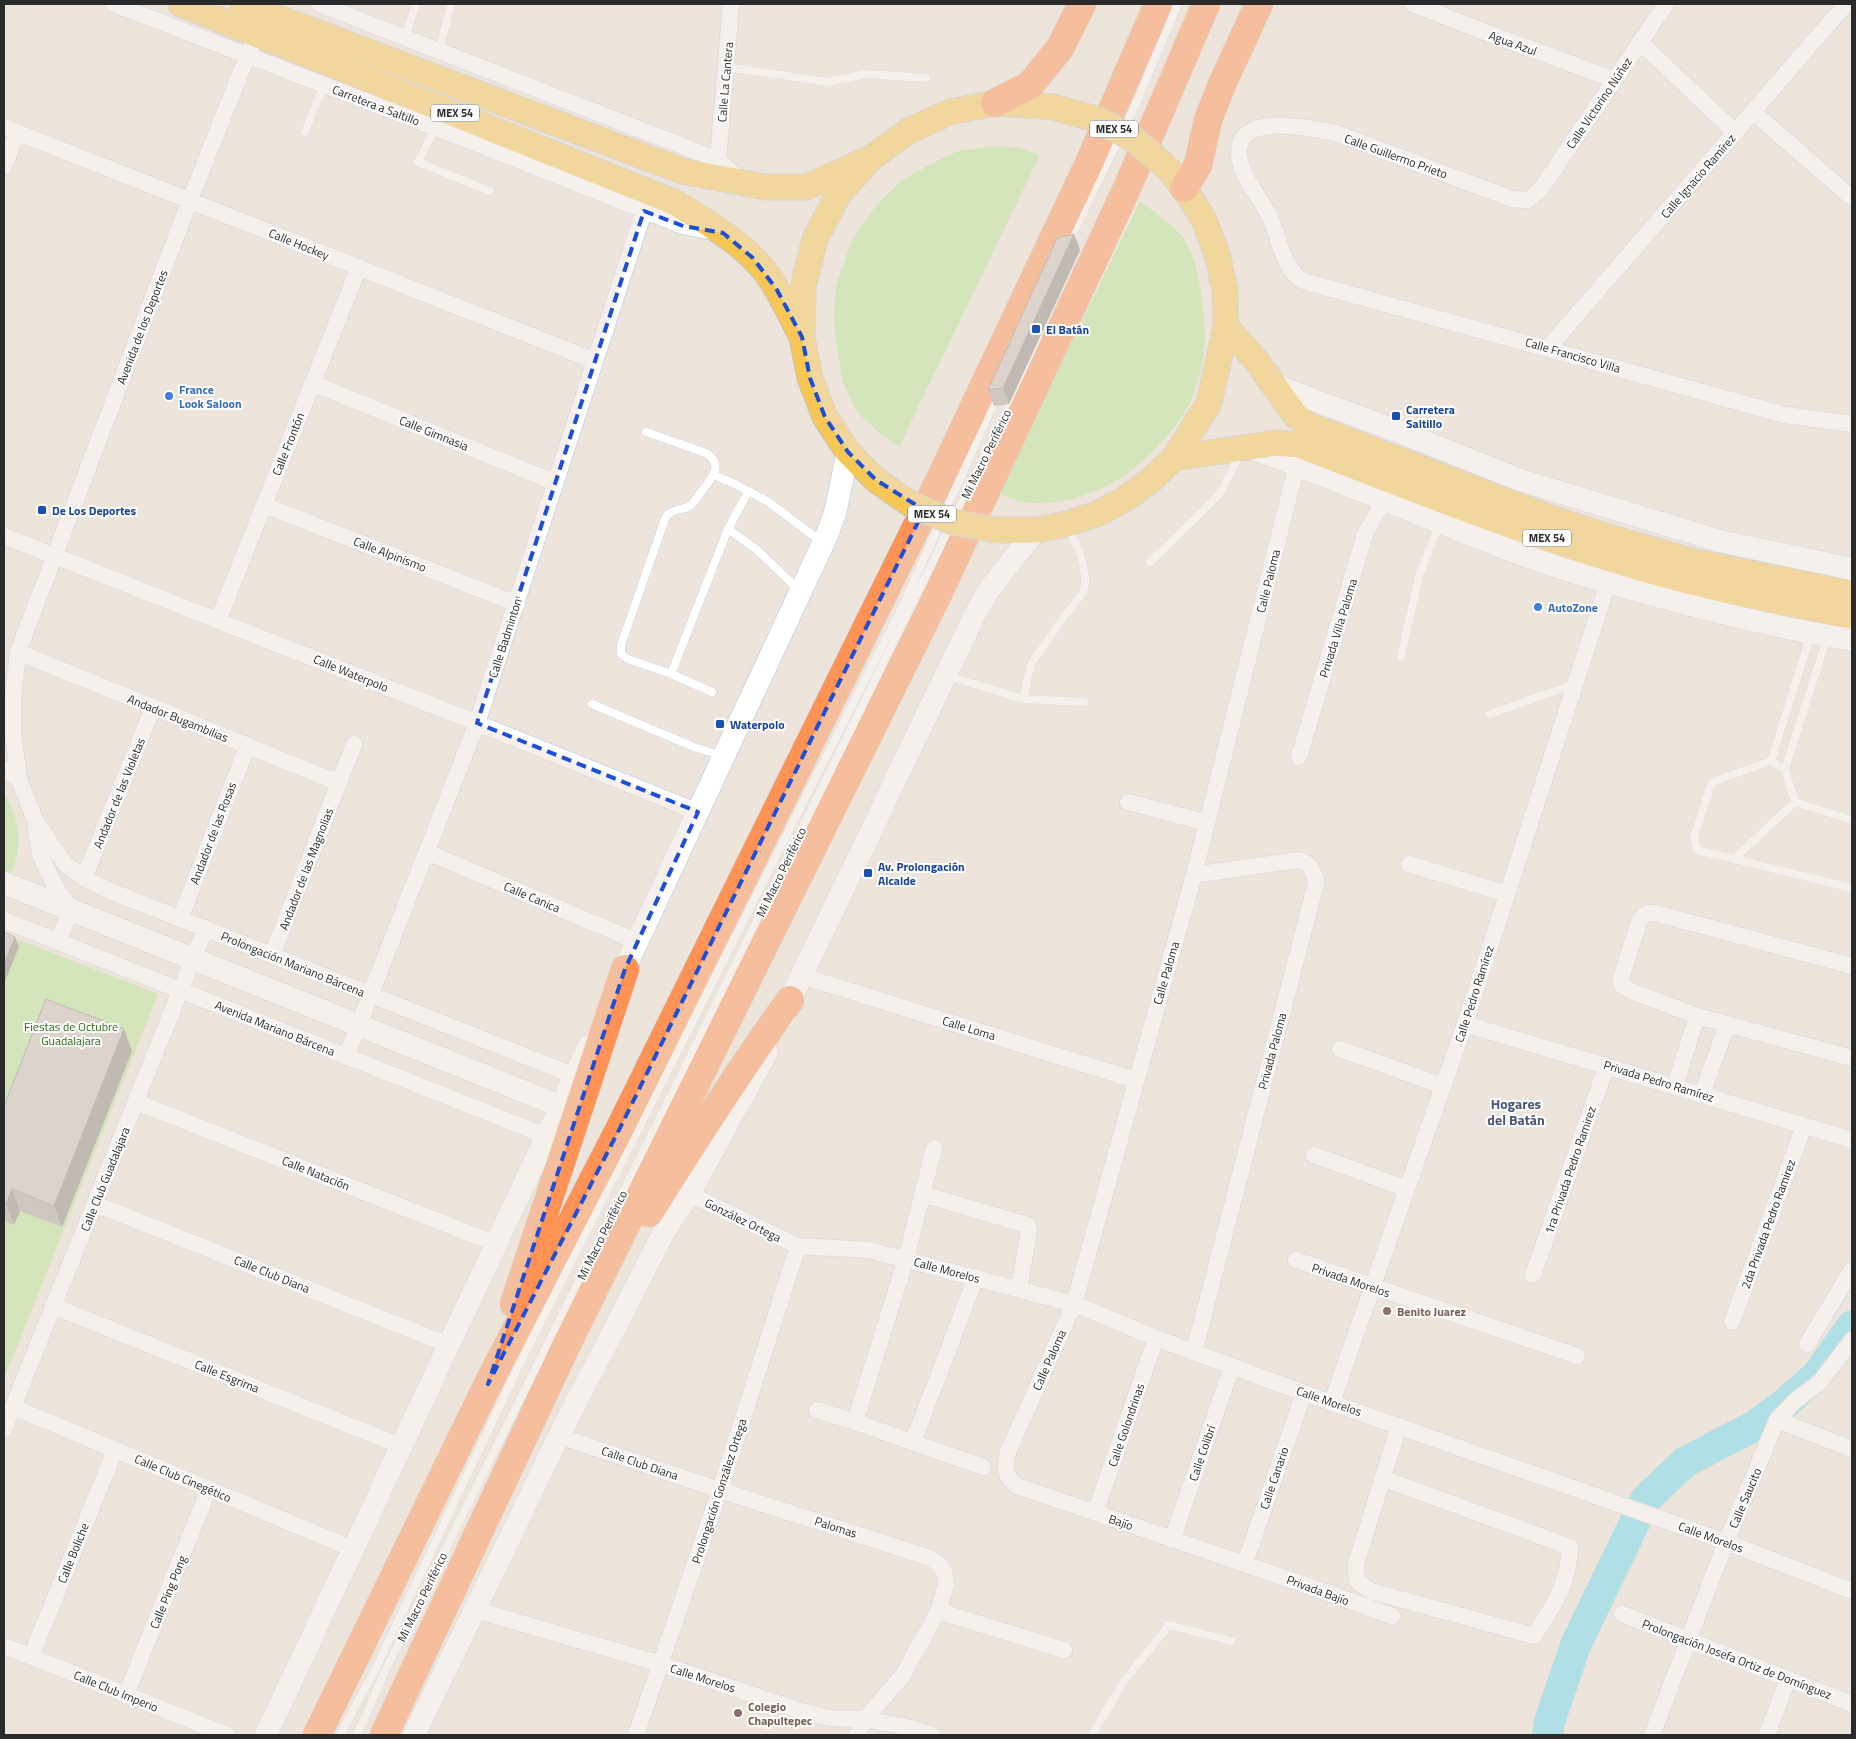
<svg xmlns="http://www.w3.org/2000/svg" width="1856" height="1739" viewBox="0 0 1856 1739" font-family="'Titillium Web',sans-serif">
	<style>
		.green { fill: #b6e694 }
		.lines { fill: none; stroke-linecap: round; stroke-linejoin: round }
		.river { stroke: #68d9f4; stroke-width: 31 }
		.lane-casing { stroke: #d0d5e4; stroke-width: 9 }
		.street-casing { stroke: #d0d5e4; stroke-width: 18 }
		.secondary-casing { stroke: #d0d5e4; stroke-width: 24 }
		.primary-casing { stroke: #c3c3c3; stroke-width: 27 }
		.highway-casing { stroke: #c3c3c3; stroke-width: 29 }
		.lane { stroke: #fff; stroke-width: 8 }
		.street { stroke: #fff; stroke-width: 16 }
		.secondary { stroke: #fff; stroke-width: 22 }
		.primary { stroke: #f7c755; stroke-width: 25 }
		.highway { stroke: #ff9254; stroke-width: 28 }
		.primary-bridge-casing { stroke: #c3c3c3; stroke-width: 27; stroke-linecap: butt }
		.primary-bridge { stroke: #f7c755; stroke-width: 25 }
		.wall { fill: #aca6a1 }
		.shaded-wall { fill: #8c8783 }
		.building { fill: #c8c1bb; stroke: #8c8783 }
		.marked { fill: none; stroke: #1d4ed8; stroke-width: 4; stroke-dasharray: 10 6; stroke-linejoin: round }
		.transit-dot { fill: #1a4fb4; stroke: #fff; stroke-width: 2 }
		.shop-dot { fill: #3f7fe0; stroke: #fff; stroke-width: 2 }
		.education-dot { fill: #8d6e63; stroke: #fff; stroke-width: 2 }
		.labels { text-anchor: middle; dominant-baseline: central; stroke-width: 4; stroke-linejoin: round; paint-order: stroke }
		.shield { fill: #fff; stroke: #6a6a6a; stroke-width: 1 }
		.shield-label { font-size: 11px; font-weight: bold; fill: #2a2a2a }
		.street-label { font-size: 12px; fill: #2a2a2a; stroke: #fff }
		.transit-label { font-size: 12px; font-weight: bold; fill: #164399; stroke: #fff; text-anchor: start }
		.shop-label { font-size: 12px; font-weight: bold; fill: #366cbe; stroke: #fff; text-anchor: start }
		.park-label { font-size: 12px; fill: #2d6a16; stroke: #fff }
		.education-label { font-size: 12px; font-weight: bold; fill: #785e54; stroke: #fff; text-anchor: start }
		.neighbourhood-label { font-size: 14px; font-weight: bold; fill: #48557d; stroke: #fff }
	</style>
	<rect width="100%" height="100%" fill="#ede4db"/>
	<!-- green -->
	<path class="green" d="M990 146 1017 147 1040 155 899 447 878 432 857 412 843 383 837 348 834 319 836 286 852 240 877 204 901 181 929 165 958 151Z
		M1140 202C1155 212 1169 222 1181 235 1194 251 1197 273 1201 292 1204 311 1207 345 1202 364 1199 377 1193 399 1186 410 1152 466 1091 510 1023 502 1015 501 1006 496 998 493Z
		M4 793C21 822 23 846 10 877L4 875Z
		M4 934 158 994 4 1379Z"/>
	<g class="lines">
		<!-- river -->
		<path class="river" d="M1548 1735 1549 1723 1576 1644 1646 1499 1685 1462 1756 1425 1787 1402 1817 1375 1852 1326"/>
		<!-- lane casing -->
		<g class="lane-casing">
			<path id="lane" d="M405 37 416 4
				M439 50 451 5
				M726 67 828 82 866 74 926 78
				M435 128 418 162 490 191
				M305 132 324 85
				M1068 243 1134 108 1178 4
				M646 432 706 453C725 465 711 479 701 492 698 496 695 501 691 505 683 511 673 508 666 516L621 645V654L628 659 671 674 712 692
				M714 475 735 484 767 501 822 542
				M1069 528C1077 547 1089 569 1084 591L1058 625 1031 664 1023 699 1084 702
				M728 529 756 549 799 590
				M1150 562 1166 547 1219 495 1240 454
				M1827 638 1785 769 1795 802 1852 820
				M1401 656 1419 576 1439 524
				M671 674 728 529 748 492
				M948 676 1023 699
				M592 704 694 747 722 756
				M1490 714 1575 684
				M1771 761 1811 634
				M1785 769 1771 761 1712 782 1694 837 1697 850 1852 888
				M1734 859 1795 802
				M340 1735 376 1668 519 1365 906 599 997 396
				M357 1735 388 1665 704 1029 1042 339
				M1092 1735 1124 1681 1169 1625 1231 1641"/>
		</g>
		<!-- street casing -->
		<g class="street-casing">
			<path id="street" d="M114 4 480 145 683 226 714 232
				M319 4 698 152 718 161 740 179
				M1413 4 1485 32 1615 80
				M1666 4 1541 189 1528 200 1512 199 1336 133C1309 128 1229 109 1240 161 1244 181 1260 197 1269 215 1279 236 1282 268 1303 281L1785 415 1852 424
				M1640 42 1736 133
				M1753 112 1852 198
				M4 127 595 361
				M718 161 731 4
				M4 166 18 132
				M1548 348 1846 4
				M312 383 556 483
				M1297 464 1194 875 1074 1304 1008 1452C1004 1467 1004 1476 1017 1486 1142 1529 1268 1571 1392 1616
				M264 505 517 604
				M4 536 477 723 698 812
				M218 620 359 267
				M18 652 339 783
				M1299 757 1365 534 1384 501
				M4 769 19 779 35 820 40 854 54 884 71 909 58 942
				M19 779 13 734V698L18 652 190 200 260 25
				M1128 802 1207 823
				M35 820 65 864 84 878 108 890 575 1076
				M427 852 638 942
				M1409 864 1507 894
				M84 878 153 708
				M180 919 247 747
				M4 920 546 1136
				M272 955 354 744
				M1852 966 1655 913H1647L1640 919 1621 978 1622 986 1634 992 1697 1016 1852 1058
				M802 976 1135 1080
				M1465 1024 1852 1140
				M1340 1049 1443 1086
				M346 1057 477 723 644 211
				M1675 1086 1697 1016
				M1702 1094 1727 1025
				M136 1102 496 1244
				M1314 1155 1407 1189
				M689 1194 798 1246 869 1250 1074 1304 1156 1338 1304 1393 1726 1542 1852 1591
				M922 1194 1027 1225 1029 1230 1019 1289
				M95 1204 449 1345
				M1296 1260 1577 1356
				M1533 1275 1603 1076 1605 1065
				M53 1306 401 1446
				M1732 1322 1804 1126
				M1807 1344 1852 1270
				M1194 1352 1316 883C1314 870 1311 863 1298 860L1194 875
				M1332 1402 1465 1024 1608 583
				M13 1407 353 1549
				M817 1410 855 1422 983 1467
				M1777 1420 1852 1449
				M855 1422 906 1259 934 1148
				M4 1429 205 929
				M559 1436 720 1490 930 1558 940 1565 945 1574 946 1585 938 1611 903 1675 865 1719 857 1735
				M913 1442 976 1277
				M1382 1478 1570 1547C1568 1586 1554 1604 1534 1636L1371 1591 1358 1582 1356 1573V1564L1399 1426
				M1095 1513 1156 1338
				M1172 1540 1232 1366
				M1245 1563 1304 1393
				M476 1610 661 1664 804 1712 830 1718 865 1719 907 1727 932 1735
				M938 1611 1064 1650
				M1622 1614 1852 1704
				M4 1646 227 1735
				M31 1657 115 1450
				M126 1695 209 1489
				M636 1735 720 1490 798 1246
				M1652 1735 1726 1542 1777 1420 1795 1401 1820 1382 1852 1340
				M1767 1735 1788 1679"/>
		</g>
		<!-- secondary casing -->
		<g class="secondary-casing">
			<path id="secondary" d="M1274 385 1405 434 1520 480 1720 541 1852 569
				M1248 447C1346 482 1440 525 1537 560 1576 574 1617 585 1657 596 1721 614 1786 629 1852 640
				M4 883 560 1106
				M617 985 827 535 835 513 848 452
				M784 1017 790 1000 975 614 988 591 1036 530
				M266 1735 589 1046
				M414 1735 559 1436 664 1232 689 1194 767 1052"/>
		</g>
		<!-- primary casing -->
		<g class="primary-casing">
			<path id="primary" d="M181 4 676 203C707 223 740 241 764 270 780 290 790 315 802 337
				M242 4 682 171 765 187H807L871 158
				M1226 327 1255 359 1296 416 1308 425 1548 517 1605 536 1691 561 1852 594
				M1174 458 1276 443 1299 445C1398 483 1497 523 1598 555 1680 582 1767 600 1852 616
				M876 480 848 452 825 417 810 378 802 337 803 287 815 239 838 195 871 158 908 131 950 112 995 103 1053 107
				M996 530H1036L1067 524 1097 514 1125 499 1151 480 1174 458 1209 403 1226 327 1225 290 1217 254 1204 220 1184 188 1171 172"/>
		</g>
		<!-- highway casing -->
		<g class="highway-casing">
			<path id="highway" d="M995 103 1030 85 1060 48 1082 4
				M1184 188 1198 165 1208 120 1223 82 1259 4
				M649 1213C694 1141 740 1069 790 1000
				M514 1304 625 969
				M317 1735 488 1384 620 1128 941 477 1090 161 1158 4
				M384 1735 566 1346 939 592 1127 188 1206 4"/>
		</g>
		<!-- lane -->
		<use href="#lane" class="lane"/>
		<!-- street -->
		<use href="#street" class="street"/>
		<!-- secondary -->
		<use href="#secondary" class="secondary"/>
		<!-- primary -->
		<use href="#primary" class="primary"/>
		<!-- highway -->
		<use href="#highway" class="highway"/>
		<!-- primary-bridge casing -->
		<g class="primary-bridge-casing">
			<path id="primary-bridge" d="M1053 107 1099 120 1135 140 1166 167
				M876 480 912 505 953 522 996 530"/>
		</g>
		<!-- primary-bridge -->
		<use href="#primary-bridge" class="primary-bridge"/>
	</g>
	<!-- wall -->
	<path class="wall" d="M1074 234 1080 250 1009 404 994 406 988 390Z
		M132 1051 62 1227 20 1211 14 1225 4 1221V1106Z"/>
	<!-- shaded-wall -->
	<path class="shaded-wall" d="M1074 234 1080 250 1009 404 1003 388Z
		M15 937 19 947 5 981 4 977V964Z
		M124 1029 132 1051 62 1227 54 1206Z
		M12 1189 20 1211 14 1225 6 1204Z"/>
	<!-- building -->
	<path class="building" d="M1074 234 1003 388 988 390 1057 238Z
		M4 932 15 937 4 964Z
		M46 999 124 1029 54 1206 12 1189 6 1204 4 1202V1106Z"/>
	<!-- marked area -->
	<path d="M0 0H1856V1739H0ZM644 211 683 226 723 233 753 258 777 290 802 337 810 378 825 417 848 452 876 480 924 510 620 1128 488 1384 625 969 698 812 477 723Z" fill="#ede4db" fill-opacity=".55" fill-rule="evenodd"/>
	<path class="marked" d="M644 211 683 226 723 233 753 258 777 290 802 337 810 378 825 417 848 452 876 480 924 510 620 1128 488 1384 625 969 698 812 477 723Z"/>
	<!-- markers -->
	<g class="transit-dot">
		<rect x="1031" y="324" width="10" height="10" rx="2.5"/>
		<rect x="1391" y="411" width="10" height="10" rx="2.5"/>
		<rect x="37" y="505" width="10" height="10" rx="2.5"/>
		<rect x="715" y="719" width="10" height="10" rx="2.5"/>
		<rect x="863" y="868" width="10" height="10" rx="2.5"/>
	</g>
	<g class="shop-dot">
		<circle cx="169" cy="396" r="5"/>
		<circle cx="1538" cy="607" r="5"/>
	</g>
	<g class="education-dot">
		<circle cx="1387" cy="1311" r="5"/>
		<circle cx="738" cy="1713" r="5"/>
	</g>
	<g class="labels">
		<!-- shield labels -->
		<g class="shield">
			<rect x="431" y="104.5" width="48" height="17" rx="4"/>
			<rect x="1090" y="120.5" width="48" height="17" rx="4"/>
			<rect x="908" y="505.5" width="48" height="17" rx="4"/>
			<rect x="1523" y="529.5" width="48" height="17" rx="4"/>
		</g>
		<g class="shield-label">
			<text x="455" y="113">MEX 54</text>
			<text x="1114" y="129">MEX 54</text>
			<text x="932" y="514">MEX 54</text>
			<text x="1547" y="538">MEX 54</text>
		</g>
		<!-- street labels -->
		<g class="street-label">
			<text transform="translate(1513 43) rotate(20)">Agua Azul</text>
			<text transform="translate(725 82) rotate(-85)">Calle La Cantera</text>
			<text transform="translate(1599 103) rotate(-56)">Calle Victorino Núñez</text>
			<text transform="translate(376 105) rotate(21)">Carretera a Saltillo</text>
			<text transform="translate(1396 156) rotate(20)">Calle Guillermo Prieto</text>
			<text transform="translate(1698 176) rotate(-49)">Calle Ignacio Ramírez</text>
			<text transform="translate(299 244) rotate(22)">Calle Hockey</text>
			<text transform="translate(142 327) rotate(-69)">Avenida de los Deportes</text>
			<text transform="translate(1573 355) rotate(16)">Calle Francisco Villa</text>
			<text transform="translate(434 433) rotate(22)">Calle Gimnasia</text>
			<text transform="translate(288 444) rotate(-68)">Calle Frontón</text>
			<text transform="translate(986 454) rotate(-64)">Mi Macro Periférico</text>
			<text transform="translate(390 554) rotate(21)">Calle Alpinismo</text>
			<text transform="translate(1268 581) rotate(-76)">Calle Paloma</text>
			<text transform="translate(1338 628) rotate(-73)">Privada Villa Paloma</text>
			<text transform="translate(505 638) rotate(-72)">Calle Badminton</text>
			<text transform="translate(351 673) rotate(22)">Calle Waterpolo</text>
			<text transform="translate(178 718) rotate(22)">Andador Bugambilias</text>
			<text transform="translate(119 793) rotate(-68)">Andador de las Violetas</text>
			<text transform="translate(213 833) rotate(-69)">Andador de las Rosas</text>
			<text transform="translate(306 869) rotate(-69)">Andador de las Magnolias</text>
			<text transform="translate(781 872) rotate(-64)">Mi Macro Periférico</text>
			<text transform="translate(532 897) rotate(23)">Calle Canica</text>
			<text transform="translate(293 964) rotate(22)">Prolongación Mariano Bárcena</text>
			<text transform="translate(1166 973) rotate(-74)">Calle Paloma</text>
			<text transform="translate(1474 994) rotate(-72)">Calle Pedro Ramírez</text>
			<text transform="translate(275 1028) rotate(22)">Avenida Mariano Bárcena</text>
			<text transform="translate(969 1028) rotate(17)">Calle Loma</text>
			<text transform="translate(1272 1051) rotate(-75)">Privada Paloma</text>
			<text transform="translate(1659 1081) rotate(17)">Privada Pedro Ramírez</text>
			<text transform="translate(1570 1170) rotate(-71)">1ra Privada Pedro Ramirez</text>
			<text transform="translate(316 1173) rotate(22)">Calle Natación</text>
			<text transform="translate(105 1179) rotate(-68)">Calle Club Guadalajara</text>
			<text transform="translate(743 1220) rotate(26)">González Ortega</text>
			<text transform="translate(1768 1224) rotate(-70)">2da Privada Pedro Ramirez</text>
			<text transform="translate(602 1235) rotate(-64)">Mi Macro Periférico</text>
			<text transform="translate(947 1270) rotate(15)">Calle Morelos</text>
			<text transform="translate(272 1274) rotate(22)">Calle Club Diana</text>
			<text transform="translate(1351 1280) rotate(19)">Privada Morelos</text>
			<text transform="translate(1049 1360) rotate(-66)">Calle Paloma</text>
			<text transform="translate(227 1376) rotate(22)">Calle Esgrima</text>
			<text transform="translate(1329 1401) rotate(19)">Calle Morelos</text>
			<text transform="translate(1126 1425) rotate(-71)">Calle Golondrinas</text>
			<text transform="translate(1202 1453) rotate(-71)">Calle Colibrí</text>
			<text transform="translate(640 1463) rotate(19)">Calle Club Diana</text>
			<text transform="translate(183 1478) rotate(23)">Calle Club Cinegético</text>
			<text transform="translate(1274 1478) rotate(-71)">Calle Canario</text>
			<text transform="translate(719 1491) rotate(-72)">Prolongación González Ortega</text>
			<text transform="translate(1745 1498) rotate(-67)">Calle Saucito</text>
			<text transform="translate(1121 1522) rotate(19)">Bajío</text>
			<text transform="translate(836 1527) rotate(18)">Palomas</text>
			<text transform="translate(1711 1537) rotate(20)">Calle Morelos</text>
			<text transform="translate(73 1553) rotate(-68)">Calle Boliche</text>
			<text transform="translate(1318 1590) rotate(20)">Privada Bajío</text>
			<text transform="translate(168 1592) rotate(-68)">Calle Ping Pong</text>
			<text transform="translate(422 1597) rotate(-64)">Mi Macro Periférico</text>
			<text transform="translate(1737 1659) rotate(21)">Prolongación Josefa Ortiz de Domínguez</text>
			<text transform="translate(703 1678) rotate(18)">Calle Morelos</text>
			<text transform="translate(116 1691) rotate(22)">Calle Club Imperio</text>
		</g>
		<!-- transit labels -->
		<g class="transit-label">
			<text x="1046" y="329">El Batán</text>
			<text x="1406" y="409">Carretera<tspan x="1406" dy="14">Saltillo</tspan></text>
			<text x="52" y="510">De Los Deportes</text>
			<text x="730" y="724">Waterpolo</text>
			<text x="878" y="866">Av. Prolongación<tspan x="878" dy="14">Alcalde</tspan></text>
		</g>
		<!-- shop labels -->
		<g class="shop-label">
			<text x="179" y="389">France<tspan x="179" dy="14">Look Saloon</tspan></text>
			<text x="1548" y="607">AutoZone</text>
		</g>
		<!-- park labels -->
		<g class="park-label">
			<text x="71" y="1026">Fiestas de Octubre<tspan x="71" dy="14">Guadalajara</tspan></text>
		</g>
		<!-- education labels -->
		<g class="education-label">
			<text x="1397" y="1311">Benito Juarez</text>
			<text x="748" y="1706">Colegio<tspan x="748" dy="14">Chapultepec</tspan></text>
		</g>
		<!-- neighbourhood labels -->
		<g class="neighbourhood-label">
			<text x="1516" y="1103">Hogares<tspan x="1516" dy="16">del Batán</tspan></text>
		</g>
	</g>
	<!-- border -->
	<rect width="1856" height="1739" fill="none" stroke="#2a2a2a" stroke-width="10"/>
</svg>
